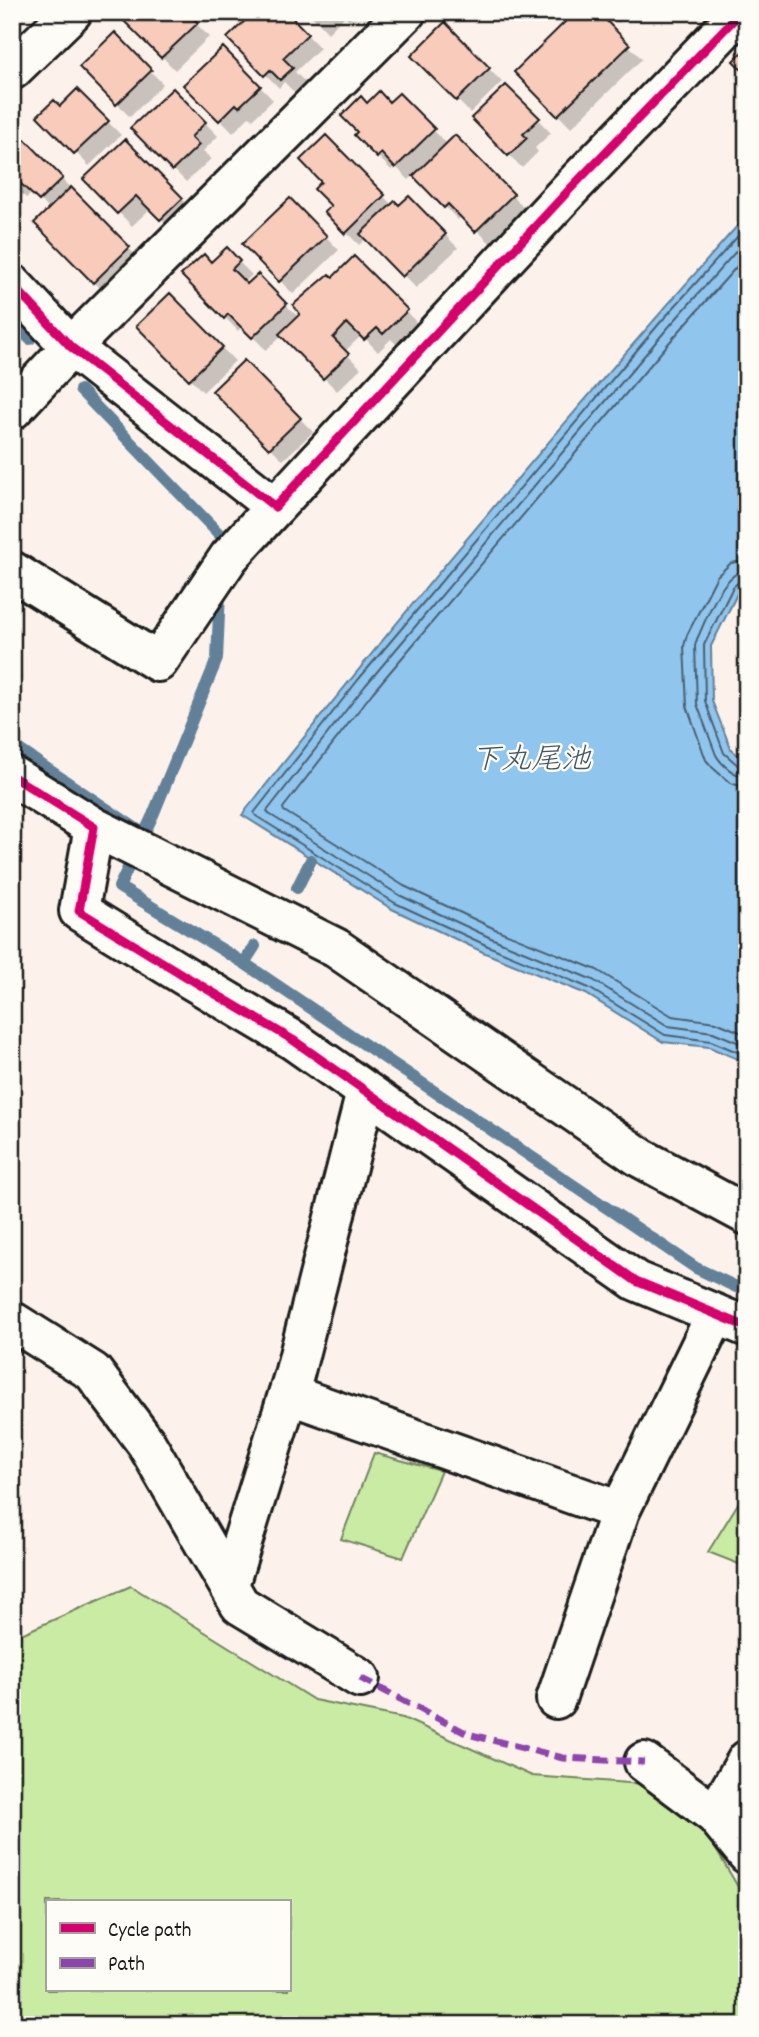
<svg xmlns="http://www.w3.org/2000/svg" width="759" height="2037" viewBox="0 0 759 2037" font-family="Dekko,'Klee One',sans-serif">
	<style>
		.green { fill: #c9eba4; stroke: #728460; stroke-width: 2; fill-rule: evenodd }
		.water { fill: #90c5ed; stroke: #628199; stroke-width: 2 }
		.shadow { fill: #0003 }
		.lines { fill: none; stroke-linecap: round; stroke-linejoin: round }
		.shore { stroke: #4a6070; stroke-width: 2 }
		.stream { stroke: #628199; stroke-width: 12 }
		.building { fill: #f8cbbb; stroke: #1c1c1c; stroke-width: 2 }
		.minor-casing { stroke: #1c1c1c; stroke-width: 44 }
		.minor { stroke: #fdfcf7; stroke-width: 38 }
		.quiet { stroke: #8e44ad; stroke-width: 7; stroke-dasharray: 14 7; stroke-linecap: butt }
		.cycleway-casing { stroke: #fdfcf7; stroke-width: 13 }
		.cycleway { stroke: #d6006c; stroke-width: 9 }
		.labels { text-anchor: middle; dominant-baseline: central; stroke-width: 5; stroke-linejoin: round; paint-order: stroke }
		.water-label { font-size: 30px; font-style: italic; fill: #455765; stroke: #fdfcf7 }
	</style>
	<rect width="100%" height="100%" fill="#fcf2eb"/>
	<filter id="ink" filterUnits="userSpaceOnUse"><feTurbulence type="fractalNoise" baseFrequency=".0143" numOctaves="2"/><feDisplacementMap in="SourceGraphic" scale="14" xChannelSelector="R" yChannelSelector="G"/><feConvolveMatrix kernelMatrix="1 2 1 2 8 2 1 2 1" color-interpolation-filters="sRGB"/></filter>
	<g filter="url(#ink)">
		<!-- green -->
		<path class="green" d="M374 1453 441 1471 403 1558 341 1539Z
			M747 1489V1561L744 1566 708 1552Z
			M131 1586 314 1700 403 1718 532 1776 643 1784 708 1836 747 1902V2025H12V1638ZM47 1902H289V1990H47Z"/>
		<!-- water -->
		<path class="water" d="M747 215V584L739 590 711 646 712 701 731 749 747 764V1063L709 1047 663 1042 586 994 485 953 392 909 242 815C404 610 573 410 747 215Z"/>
		<!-- shadow -->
		<path class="shadow" d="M185 12 209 37 175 70 126 20Z
			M285 12 320 48 295 72 305 82 294 92 284 82 279 88 230 38Z
			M303 12H357L349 20 345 16 328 33 310 14 307 16Z
			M596 12 642 59 571 128 516 72Z
			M608 12H629L618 23Z
			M12 25 20 32 12 40Z
			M445 25 502 82 470 113 414 56Z
			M114 34 163 84 130 117 81 67Z
			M223 49 273 100 253 119 250 116 233 133 186 85Z
			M506 87 551 133 535 148 538 152 522 168 473 118Z
			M173 90 218 136 203 151 211 159 186 182 133 128Z
			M77 91 121 135 89 166 40 116 60 109Z
			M399 95 448 145 455 137 525 209 490 243 462 215 458 220 414 175 409 180 395 166 391 170 357 135 367 105 390 104Z
			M12 128 142 262 107 295 36 223 50 210 33 193 26 198 12 184Z
			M326 137 392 205 399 207 409 198 458 248 416 288 367 238 359 245 326 212 333 206 324 182Z
			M125 142 195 212 174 232 151 208 132 226 86 179Z
			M290 200 339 250 293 294 244 244Z
			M227 250 252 275 244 283 247 286 258 276 299 318 354 258 419 325 398 346 391 339 378 352 362 335 344 352 361 368 337 391 282 335 266 350 242 326 238 331 184 275 212 264Z
			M170 296 235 361 203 392 139 326Z
			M244 362 313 432 283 460 215 391Z
			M12 1231 19 1238 12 1260Z"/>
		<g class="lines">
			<!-- shore -->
			<path class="shore" d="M747 226 659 324 358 680 254 813 256 816 395 903 488 946 589 988 665 1035 711 1041 747 1056
				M747 239 666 330 365 686 267 811 269 814 399 895 491 938 593 980 668 1026 713 1032 747 1046
				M747 255 674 337 373 692 283 808 284 811 404 886 495 929 597 970 672 1016 716 1022 747 1035
				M747 560 731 563 717 576 687 635 684 646 687 706 706 760 713 768 730 783 747 788
				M747 570C722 572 707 618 697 639L695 646 697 704 716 755C722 765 734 776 747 777
				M747 579 741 580 733 587 704 645 705 701 724 753 740 767 747 768"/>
			<!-- stream -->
			<path class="stream" d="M12 321 30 339
				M80 390 223 538 222 552
				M220 591 217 659 153 815 119 887 244 963 696 1268 747 1292
				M12 745 138 830
				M297 888 311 860
				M244 963 255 946"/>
		</g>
		<!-- building -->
		<path class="building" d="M131 12H187L198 23 161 58 123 20Z
			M254 12H287L308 34 283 58 293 68 280 80 270 70 264 76 227 38Z
			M575 12H598L630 45 557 116 514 72Z
			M445 22 490 68 456 101 411 56Z
			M115 32 152 70 116 105 79 67Z
			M223 47 261 86 239 107 236 104 219 121 183 85Z
			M747 47V75L733 61Z
			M506 85 540 118 523 134 527 138 508 156 471 118Z
			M173 88 206 122 191 137 199 145 172 171 130 128Z
			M77 89 109 121 74 154 37 116 54 100 60 106Z
			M379 91 389 102 399 93 435 129 395 168 381 153 377 158 354 135 357 132 341 116 361 96 367 103Z
			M12 126 63 178 39 201 18 181 12 186Z
			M326 135 385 195 345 234 324 212 331 206 314 189 321 182 300 160Z
			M455 135 514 194 475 232 448 204 444 208 413 176Z
			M125 139 183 198 160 220 136 196 117 214 83 179Z
			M71 187 130 247 93 283 34 223Z
			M409 196 446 234 402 277 360 234 395 201 399 205Z
			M290 198 327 236 279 282 242 244Z
			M227 247 240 261 232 269 247 284 258 274 287 304 252 338 228 314 224 319 181 275 204 254 211 262Z
			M354 256 408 310 383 334 377 328 364 340 347 323 333 338 349 354 323 379 279 334 300 314 293 305 329 274 333 277Z
			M170 293 223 347 189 380 136 326Z
			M244 360 301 418 269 449 212 391Z"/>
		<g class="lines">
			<!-- minor casing -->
			<g class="minor-casing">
				<path id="minor" d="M12 70 72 12
					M12 284 71 347 275 507 570 189 741 12
					M12 410 71 347 406 12
					M12 571 158 662 229 557 275 507
					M12 776 94 827 79 911 185 976 293 1040 636 1281 747 1327
					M94 827 336 948 641 1158 747 1215
					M12 1321 93 1372 146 1443 240 1605 360 1678
					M288 1394 620 1511 716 1314
					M229 1585 294 1375 366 1092
					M556 1699 620 1511
					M644 1762 715 1815 747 1854
					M715 1815 747 1760"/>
			</g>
			<!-- minor -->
			<use href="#minor" class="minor"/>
			<!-- quiet -->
			<path class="quiet" d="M360 1678 468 1734 563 1758 644 1762"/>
			<!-- cycleway casing -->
			<g class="cycleway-casing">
				<path id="cycleway" d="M12 284 71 347 275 507 570 189 741 12
					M12 776 94 827 79 911 185 976 293 1040 636 1281 747 1327"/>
			</g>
			<!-- cycleway -->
			<use href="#cycleway" class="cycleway"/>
		</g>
	</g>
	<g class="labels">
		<!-- water labels -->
		<g class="water-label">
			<text x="531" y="762">下丸尾池</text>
		</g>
	</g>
	<!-- margin -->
	<rect width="759" height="2037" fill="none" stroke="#fdfcf7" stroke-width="42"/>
	<rect x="21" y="21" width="717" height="1995" fill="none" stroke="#1c1c1c" stroke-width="2.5" filter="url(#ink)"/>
	<!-- legend -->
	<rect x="46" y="1900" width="245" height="91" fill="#fdfcf7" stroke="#a3a29f" stroke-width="2"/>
	<rect x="60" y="1923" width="35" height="10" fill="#d6006c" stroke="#a3a29f" stroke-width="2"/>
	<text x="108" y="1936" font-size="21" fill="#1c1c1c">Cycle path</text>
	<rect x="60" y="1958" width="35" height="10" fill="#8e44ad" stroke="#a3a29f" stroke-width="2"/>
	<text x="108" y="1970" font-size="21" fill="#1c1c1c">Path</text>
</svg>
